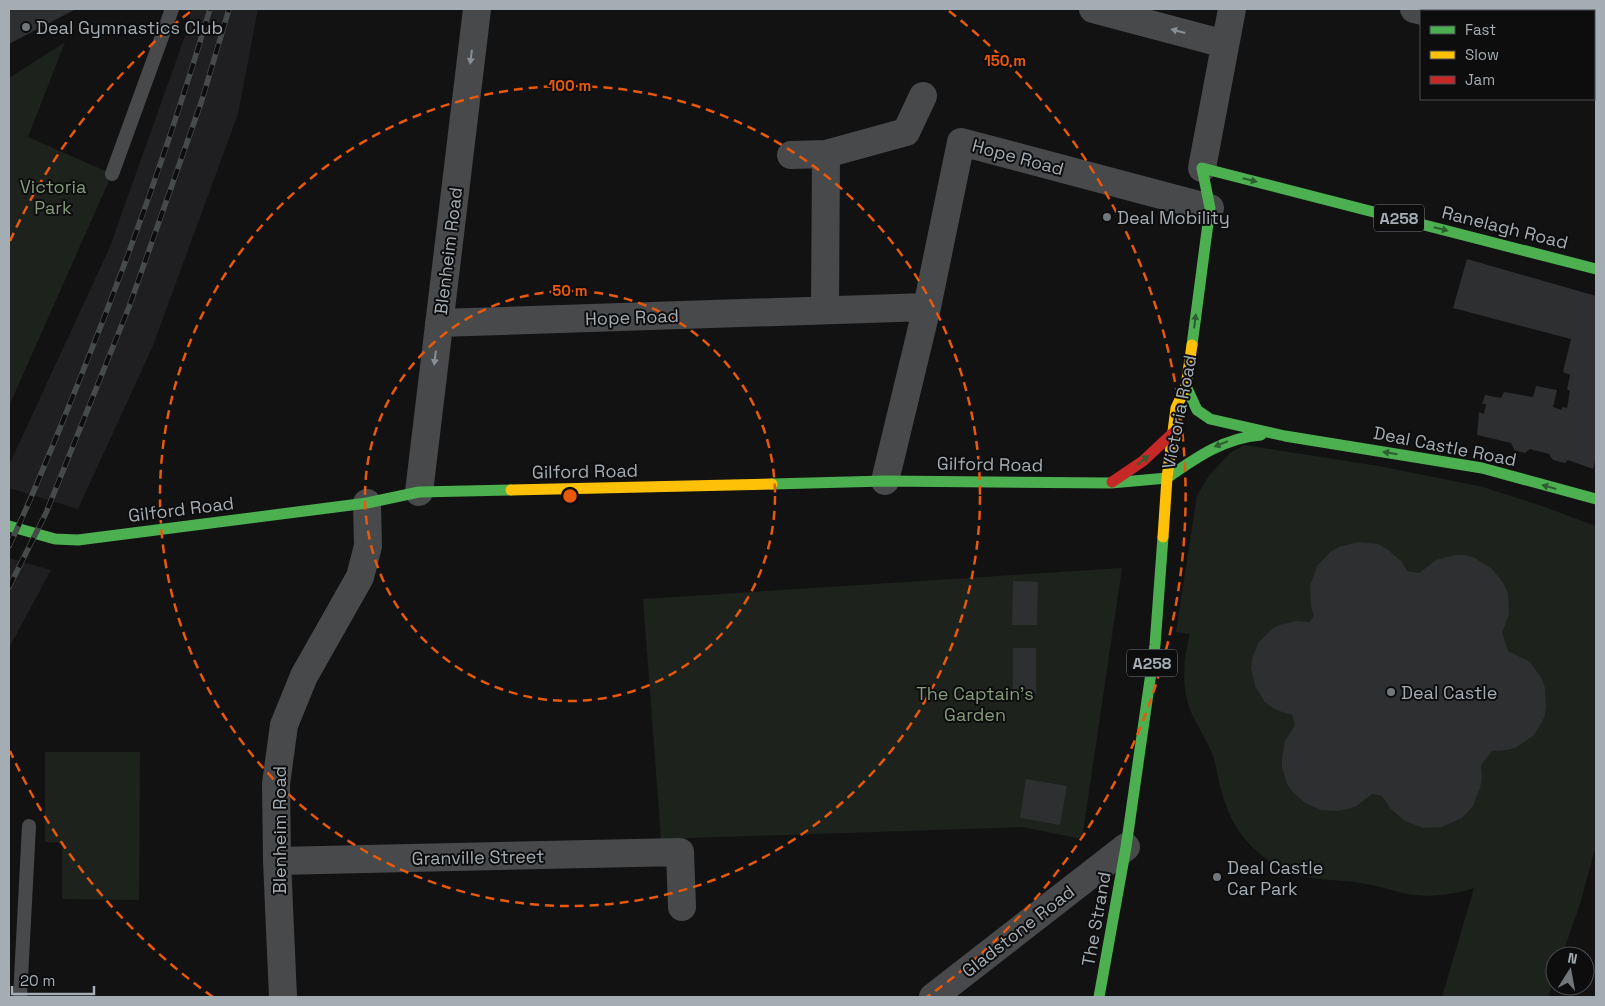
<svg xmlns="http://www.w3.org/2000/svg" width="1605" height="1006" viewBox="0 0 1605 1006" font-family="'Space Grotesk',sans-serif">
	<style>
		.built { fill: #1f1f21 }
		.green { fill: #1d221d }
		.building { fill: #2e2f30 }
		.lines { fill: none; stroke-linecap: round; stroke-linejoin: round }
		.lane { stroke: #47494b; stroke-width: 14 }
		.street { stroke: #47494b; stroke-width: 28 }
		.fast { stroke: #4caf50; stroke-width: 11 }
		.slow { stroke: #ffc107; stroke-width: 11 }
		.jam { stroke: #c62828; stroke-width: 11 }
		.rail-casing { stroke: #474a4b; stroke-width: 5.5 }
		.rail { stroke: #0d0d0e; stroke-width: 4; stroke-dasharray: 11; stroke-linecap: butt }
		.oneway { fill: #888f94 }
		.oneway2 { fill: #2c5e2f }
		.ring { fill: none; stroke: #e8590c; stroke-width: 2.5; stroke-dasharray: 9 6 }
		.poi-dot { fill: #71777b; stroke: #0d0d0e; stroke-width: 2 }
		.labels { text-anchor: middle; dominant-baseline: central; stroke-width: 4; stroke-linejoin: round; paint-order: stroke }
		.shield { fill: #0d0d0e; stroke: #777d82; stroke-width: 1 }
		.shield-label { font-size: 16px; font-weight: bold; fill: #a4adb3 }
		.poi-label { font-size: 18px; fill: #a4adb3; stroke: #0d0d0e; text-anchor: start }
		.street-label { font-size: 18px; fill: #a4adb3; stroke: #0d0d0e }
		.park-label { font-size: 18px; fill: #859c7c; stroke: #0d0d0e }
		.centre { fill: #e8590c; stroke: #0d0d0e; stroke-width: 2.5 }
		.ring-label { font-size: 15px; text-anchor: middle; font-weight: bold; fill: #e8590c; stroke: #0d0d0e; stroke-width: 4; stroke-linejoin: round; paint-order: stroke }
	</style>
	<rect width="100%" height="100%" fill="#121213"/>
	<!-- built -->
	<path class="built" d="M192 9H258L238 114 152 348 78 509 9 488V465L109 249 185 36Z
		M9 558 51 570 9 648Z"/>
	<!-- green -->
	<path class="green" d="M65 42 28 137 112 174 9 406V78Z
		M1244 445 1379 466 1483 487 1539 505 1596 526V845L1581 901 1562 956H1555V976L1548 997H1442L1474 888C1453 895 1429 898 1407 894 1393 891 1380 886 1366 884 1349 880 1331 881 1314 878 1285 874 1258 857 1241 834 1231 821 1224 802 1220 786 1217 775 1216 763 1212 753 1206 739 1197 726 1191 712 1181 687 1183 660 1190 634L1176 632 1197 495 1211 473 1230 453Z
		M1122 568 1082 839 1022 827 661 839 643 599Z
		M45 752H140L139 900 62 899V843L45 842Z"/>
	<!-- building -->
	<path class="building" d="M9 9H76L9 44Z
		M1467 259 1596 296V458L1593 469 1568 460 1565 463 1553 460 1549 454 1530 449 1525 453 1514 450 1511 443 1477 435 1479 412 1484 414 1486 404H1482L1485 395 1501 398 1504 392 1533 397 1536 386 1557 390 1553 407 1562 410V407L1567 408 1570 391 1567 389 1570 375 1563 372 1571 339 1453 308Z
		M1358 542 1378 544 1387 549 1402 562 1407 571 1419 573 1436 560 1455 555H1465L1475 558 1492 569 1504 584 1508 594 1509 614 1502 633 1508 651 1530 662 1542 679 1545 688 1546 708 1544 718 1534 735 1517 747 1508 750 1492 751 1481 765 1482 779 1480 788 1473 806 1462 818 1442 827 1423 828 1405 821 1391 809 1382 796 1372 794 1355 807 1338 811 1321 810 1305 803 1292 791 1287 784 1282 767V758L1285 741 1295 725 1292 715 1279 711 1271 707 1264 701 1255 686 1251 668 1252 659 1258 643 1271 630 1279 625 1296 621 1310 622 1314 615 1311 606 1310 586 1317 566 1330 552 1339 547Z
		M1013 581 1038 582 1037 625H1012Z
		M1013 648H1036V693H1013Z
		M1026 779 1067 786 1060 825 1020 818Z"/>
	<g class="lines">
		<!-- lane -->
		<path class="lane" d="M112 174 172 9
			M20 997 29 826"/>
		<!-- street -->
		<path class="street" d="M1093 9 1225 44
			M1414 9 1423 11
			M1594 58 1596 59
			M791 155 826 154 906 132 923 96
			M1202 168 1232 9
			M825 310 826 154
			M439 323 927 307
			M885 481 927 307 961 142 1210 208
			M419 492 477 9
			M277 861 680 852 682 907
			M283 997 277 861 276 784 284 725 304 676 360 577 368 546 367 503
			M933 997 1126 847"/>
		<!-- fast -->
		<path class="fast" d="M1192 345 1210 208 1202 168 1596 269
			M1186 386 1197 410 1210 419 1285 436 1482 468 1596 499
			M1167 478C1197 457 1224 438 1261 435
			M772 484 885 481 1111 483 1167 478
			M9 526 55 539 78 540 367 503 419 492 511 490
			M1099 997 1126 847 1155 645 1163 537"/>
		<!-- slow -->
		<path class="slow" d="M511 490 772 484
			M1163 537 1167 478 1176 408 1186 386 1192 345"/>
		<!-- jam -->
		<path class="jam" d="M1112 482 1143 461 1173 433"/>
		<!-- rail casing -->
		<g class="rail-casing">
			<path id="rail" d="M9 546C34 494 55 440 77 386 127 263 172 137 210 9
				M9 587 46 513 129 307 202 100 229 9"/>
		</g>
		<!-- rail -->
		<use href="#rail" class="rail"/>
	</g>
	<!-- one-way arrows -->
	<defs><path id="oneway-solid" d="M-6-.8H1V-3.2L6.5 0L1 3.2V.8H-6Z" transform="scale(1.25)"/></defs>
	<g class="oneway">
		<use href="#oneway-solid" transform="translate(1178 31) rotate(-165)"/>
		<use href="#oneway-solid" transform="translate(471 57) rotate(97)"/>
		<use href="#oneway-solid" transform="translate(435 358) rotate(97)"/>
	</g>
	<g class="oneway2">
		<use href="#oneway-solid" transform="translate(1250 180) rotate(14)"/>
		<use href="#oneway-solid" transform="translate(1441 229) rotate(14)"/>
		<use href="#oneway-solid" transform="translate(1195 321) rotate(-83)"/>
		<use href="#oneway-solid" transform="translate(1221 444) rotate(158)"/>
		<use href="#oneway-solid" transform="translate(1390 453) rotate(-171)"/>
		<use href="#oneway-solid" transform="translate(1143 460) rotate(-39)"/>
		<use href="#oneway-solid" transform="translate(1549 487) rotate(-164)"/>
	</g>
	<!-- distance rings -->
	<g class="ring">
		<circle cx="570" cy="496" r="205"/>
		<circle cx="570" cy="496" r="410"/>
		<path d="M213 997A615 615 0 0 1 10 751M10 241A615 615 0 0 1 191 11M949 11A615 615 0 0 1 927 997"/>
	</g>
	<!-- markers -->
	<g class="poi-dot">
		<circle cx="26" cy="27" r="5"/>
		<circle cx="1107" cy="217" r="5"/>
		<circle cx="1391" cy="692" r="5"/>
		<circle cx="1217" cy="877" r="5"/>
	</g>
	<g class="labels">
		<!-- shield labels -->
		<g class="shield">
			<rect x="1374" y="204.5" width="50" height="27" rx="4"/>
			<rect x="1127" y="649.5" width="50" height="27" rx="4"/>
		</g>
		<g class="shield-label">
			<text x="1399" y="218">A258</text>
			<text x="1152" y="663">A258</text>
		</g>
		<!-- poi labels -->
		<g class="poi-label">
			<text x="36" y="27">Deal Gymnastics Club</text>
			<text x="1117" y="217">Deal Mobility</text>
			<text x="1401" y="692">Deal Castle</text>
			<text x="1227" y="867">Deal Castle<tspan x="1227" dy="21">Car Park</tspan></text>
		</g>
		<!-- street labels -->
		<g class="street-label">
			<text transform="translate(1018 157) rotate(15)">Hope Road</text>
			<text transform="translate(1505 227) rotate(14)">Ranelagh Road</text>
			<text transform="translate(448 251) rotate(-83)">Blenheim Road</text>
			<text transform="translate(632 317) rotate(-2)">Hope Road</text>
			<text transform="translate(1179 412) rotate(-79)">Victoria Road</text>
			<text transform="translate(1445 446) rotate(11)">Deal Castle Road</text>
			<text transform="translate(990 464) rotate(1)">Gilford Road</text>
			<text transform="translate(585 471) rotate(-1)">Gilford Road</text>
			<text transform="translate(181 509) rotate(-7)">Gilford Road</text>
			<text transform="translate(279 830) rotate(-90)">Blenheim Road</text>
			<text transform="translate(478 857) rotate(-1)">Granville Street</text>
			<text transform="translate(1096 919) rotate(-80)">The Strand</text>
			<text transform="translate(1018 931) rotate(-38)">Gladstone Road</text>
		</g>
		<!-- park labels -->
		<g class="park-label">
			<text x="53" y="186">Victoria<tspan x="53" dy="21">Park</tspan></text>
			<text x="975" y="693">The Captain's<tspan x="975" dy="21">Garden</tspan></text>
		</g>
	</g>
	<circle cx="570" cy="496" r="8" class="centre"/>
	<g class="ring-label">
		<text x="1005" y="66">150 m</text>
		<text x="570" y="91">100 m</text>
		<text x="570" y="296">50 m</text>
	</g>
	<!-- border -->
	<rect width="1605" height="1006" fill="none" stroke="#a4adb3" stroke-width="20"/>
	<!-- legend -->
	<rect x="1420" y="10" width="175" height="90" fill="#0d0d0e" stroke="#494d50"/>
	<rect x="1430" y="26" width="25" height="8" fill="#4caf50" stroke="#494d50"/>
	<text x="1465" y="35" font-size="15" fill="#a4adb3">Fast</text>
	<rect x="1430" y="51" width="25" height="8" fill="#ffc107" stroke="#494d50"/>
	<text x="1465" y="60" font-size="15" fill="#a4adb3">Slow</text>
	<rect x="1430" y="76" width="25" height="8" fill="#c62828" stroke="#494d50"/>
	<text x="1465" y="85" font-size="15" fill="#a4adb3">Jam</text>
	<!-- north arrow -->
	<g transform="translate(1570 971) rotate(11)"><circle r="24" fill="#0d0d0e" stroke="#494d50"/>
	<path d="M0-4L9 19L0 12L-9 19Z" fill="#71777b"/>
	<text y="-8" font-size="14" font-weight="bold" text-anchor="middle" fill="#a4adb3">N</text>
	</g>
	<!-- scale -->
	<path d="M12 986v8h82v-8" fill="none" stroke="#a4adb3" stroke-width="2.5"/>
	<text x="20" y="986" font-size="15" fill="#a4adb3" stroke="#0d0d0e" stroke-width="4" paint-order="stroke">20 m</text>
</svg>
